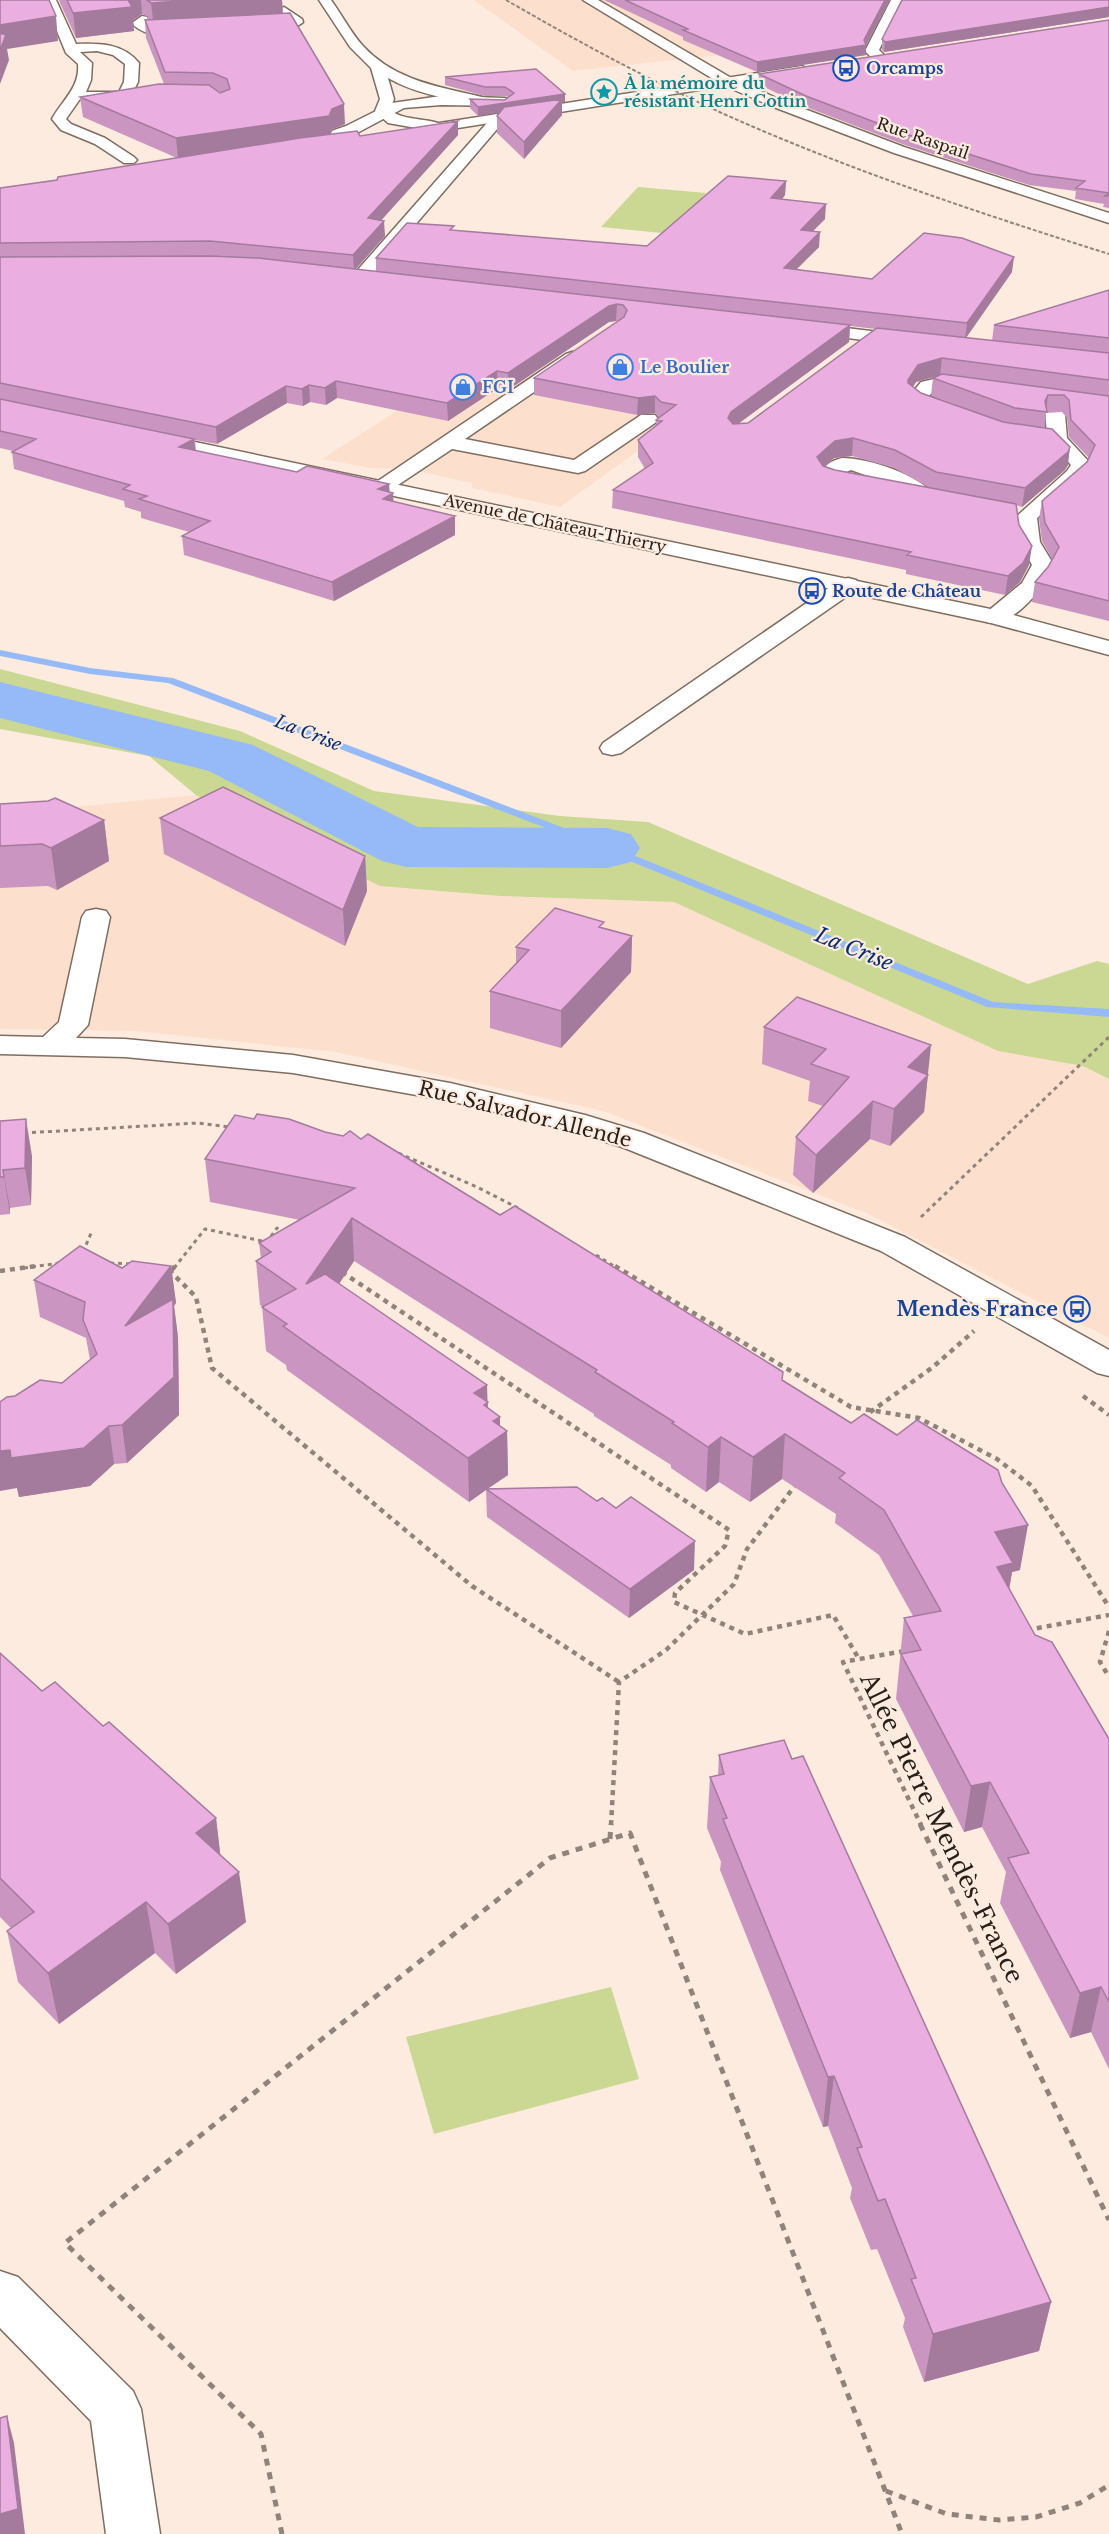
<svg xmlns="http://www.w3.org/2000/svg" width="1109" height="2534" viewBox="0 0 1109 2534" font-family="'Libre Baskerville',serif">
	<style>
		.built { fill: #fce0cd }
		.green { fill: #cad893 }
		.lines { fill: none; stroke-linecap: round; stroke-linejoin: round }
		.stream { fill: #96baf7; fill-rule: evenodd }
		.river { fill: #96baf7; fill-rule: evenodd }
		.minor-casing { stroke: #7f6d60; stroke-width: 3 }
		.major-casing { stroke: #7f6d60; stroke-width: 3 }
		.path-far2 { stroke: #90837b; stroke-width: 3; stroke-dasharray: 4 4; stroke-linecap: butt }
		.path-far1 { stroke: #90837b; stroke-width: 4.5; stroke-dasharray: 5 5; stroke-linecap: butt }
		.path { stroke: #90837b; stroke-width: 5; stroke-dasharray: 7 7; stroke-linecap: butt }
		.minor { fill: #fff; fill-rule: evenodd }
		.major { fill: #fff; fill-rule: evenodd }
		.rail { stroke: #91847b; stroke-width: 2; stroke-dasharray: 4 2; stroke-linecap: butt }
		.wall { fill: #ca96c1; fill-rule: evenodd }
		.shaded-wall { fill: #a47a9d }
		.building { fill: #ebaee0; stroke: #a47a9d; stroke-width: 1.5 }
		.labels { text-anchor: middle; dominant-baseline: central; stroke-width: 4.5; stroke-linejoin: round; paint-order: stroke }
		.far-transit-label { font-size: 16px; font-weight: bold; fill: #164399; stroke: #fdebdf; text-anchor: start }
		.far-culture-label { font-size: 16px; font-weight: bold; fill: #0d838f; stroke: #fdebdf; text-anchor: start }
		.far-street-label { font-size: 16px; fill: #28201b; stroke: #fdebdf }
		.far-shop-label { font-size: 16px; font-weight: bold; fill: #366cbe; stroke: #fdebdf; text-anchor: start }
		.far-water-label { font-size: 18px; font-style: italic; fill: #062d71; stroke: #fdebdf }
		.street-label { font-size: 20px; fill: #28201b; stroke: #fdebdf }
		.transit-label { font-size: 20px; font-weight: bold; fill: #164399; stroke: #fdebdf; text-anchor: end }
		.water-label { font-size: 21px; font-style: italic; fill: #062d71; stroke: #fdebdf }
		.near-street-label { font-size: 24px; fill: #28201b; stroke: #fdebdf }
	</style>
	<rect width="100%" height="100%" fill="#fdebdf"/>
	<!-- built -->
	<path class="built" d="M474 0H1089L1109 13 573 71Z
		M614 322 773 346 656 438 560 507 472 488V483L408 469 370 468 322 459 496 347 559 358Z
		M196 795 381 886 500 896 674 902 998 1051 1083 1066 1109 1079V1338L866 1213 603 1111 336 1052 136 1031 0 1029V814Z"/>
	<!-- green -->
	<path class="green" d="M638 187 706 193 672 234 601 227Z
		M0 669 240 731 374 791 560 816 648 822 1028 984 1097 961 1109 964V1079L1083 1066 998 1051 674 902 500 896 380 886 196 795 149 756 0 729Z
		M611 1987 639 2079 434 2134 406 2037Z"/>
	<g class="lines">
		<!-- stream -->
		<path class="stream" d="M0 650 90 668 173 678 611 846 993 1002 1109 1009V1017L987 1007 603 850 168 683 90 674 0 656Z"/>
		<!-- river -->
		<path class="river" d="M0 682 253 745 418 827 607 828 631 834 640 848 631 862 607 868 406 867 382 861 209 771 0 718Z"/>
		<!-- minor casing -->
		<g class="minor-casing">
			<path id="minor" d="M44 0H56L76 44C99 43 123 43 139 63L138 82 129 99H80L66 119 71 124 105 138 134 157 137 160 134 163H124L95 144 61 130 52 119C62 100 80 88 78 64L66 53ZM97 51 113 55 125 64 124 82 119 92H86L91 80 92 63 80 52Z
				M319 0H331C342 15 351 33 363 46 396 82 442 87 486 98L488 101 481 105C449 99 416 94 388 78L394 99 390 110C406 123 434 116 446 128L439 132 388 123 375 111 380 99 371 68 350 47Z
				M583 0H598L733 79 781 100 904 147 1109 213V223L894 153 771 106 723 85Z
				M891 0H903L879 50 887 58 880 62 875 61 865 51Z
				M284 7 302 19 303 22C295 31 253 35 244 27L251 23 288 21 278 11Z
				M142 16 147 17 148 20 146 23C161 34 185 20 198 31 185 43 142 37 132 23Z
				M499 114 506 118 504 121 367 281H355L352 277 355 273 494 115Z
				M805 323 912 336 918 337 921 341 918 345 912 346 799 332 796 328 799 324Z
				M572 352 578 354 581 358 578 362 465 439 574 460 641 415H655L658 419 655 423 585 471 578 473 452 449 389 491H375L372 487 375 483 566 354Z
				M1066 367 1073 369 1075 373 1059 397 1064 403 1067 438 1091 464 1083 478 1037 518 1040 542 1054 565C1046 587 1012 628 987 622L984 617 987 612 1022 583 1032 565 1017 537V516L1067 471 1071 465 1047 439 1045 404 1039 398 1059 369Z
				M943 377 984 384 986 388 984 392C966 396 942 379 929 396L961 409 964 413 961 417 954 419 911 402 908 398 921 382Z
				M842 458C868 458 921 475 936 497L933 501 926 503 919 501 891 484 851 470 841 474 870 481 873 485 870 489 863 491 822 482 818 474C823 466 833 460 842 458Z
				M848 578 856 580 859 585 856 590 621 753 612 755 603 753 600 748 603 743 840 580Z
				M96 909 106 911 110 917 88 1025 76 1038 125 1039 293 1055 450 1083 585 1115 644 1133 905 1237 1109 1350V1376L1097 1373 881 1251 622 1147 564 1129 450 1101 293 1073 125 1057 0 1054V1036L43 1037 59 1022 82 917 86 911Z
				M0 2271 18 2277 133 2391 141 2409 160 2534H106L91 2421 0 2328Z"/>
		</g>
		<!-- major casing -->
		<g class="major-casing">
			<path id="major" d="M802 66 809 70 807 73 414 135 407 131 414 127Z
				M441 96 505 98 512 102 505 106 441 105 404 108 357 133 301 150 294 146 296 143 346 126 392 103Z
				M152 433 995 610 1109 641V655L991 623 145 443 142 439 145 435Z"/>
		</g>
		<!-- path-far2 -->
		<path class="path-far2" d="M24 1133 198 1123 229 1127
			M391 1150 477 1187 518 1208
			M921 1217 1109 1037
			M83 1252 92 1231
			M596 1255 617 1268
			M110 1263 132 1264
			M24 1268 60 1263
			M174 1268 205 1229 267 1242 277 1228 283 1233"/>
		<!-- path-far1 -->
		<path class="path-far1" d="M615 1266 851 1407 919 1418 997 1459 1032 1486 1109 1607
			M169 1270 196 1297 212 1368 472 1586 619 1682
			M172 1270 175 1266
			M0 1271 36 1266
			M342 1272 729 1530 725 1546 675 1593 674 1602 745 1634 833 1615 859 1659
			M1083 1396 1109 1415
			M862 1418 933 1367 974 1331
			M1027 1630 1109 1615
			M1109 1631 1100 1662 1109 1677
			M904 1651 843 1662 921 1825
			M611 1825 619 1682 666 1650 734 1584 747 1549 797 1483"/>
		<!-- path -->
		<path class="path" d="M920 1824 1109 2220
			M610 1839 611 1824
			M886 2491 947 2514 999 2520 1036 2517 1080 2503 1109 2485
			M282 2534 261 2434 65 2243 550 1858 630 1833 902 2534"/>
		<!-- minor -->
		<use href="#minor" class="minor"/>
		<!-- major -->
		<use href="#major" class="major"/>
		<!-- rail -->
		<path class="rail" d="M506 0C577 41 649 80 724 114 849 170 979 213 1109 254"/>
	</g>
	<!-- wall -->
	<path class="wall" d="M59 0H282L283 14 345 124 333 129 331 134 360 136 458 121V135L381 220 385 236 355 269 376 272V258L454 231 647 246 786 181 785 195 782 199 825 219 813 231 819 247 796 269 872 279 1012 272 966 338 992 341 994 325 1109 290V621L1032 602 1035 582 1048 567 1052 559 1042 541 1039 519 1042 501 1087 462 1089 458 1069 437 1067 418 1062 412 1046 413 1045 427 1068 465 1065 470 1022 507 1016 505 1019 525 1029 565 1020 582 1005 595 906 574V570L612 508 613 490 645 469 638 457V440L656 426V420L659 418 655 413 637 415 534 395V378L618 321H616L609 322 508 390 498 388 448 421 337 398 326 405 310 402 303 406 287 403 217 444 195 440 196 451 389 492 394 502 455 535 334 601 184 555 182 536 189 532 141 518V512L125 507 124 501 14 469 12 452 13 451 0 448V188L57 180 177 158 83 117 80 97 164 84 146 38 145 20H148V17L142 14 133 20 134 31 76 38 60 3ZM850 326 876 329 748 423 738 424 849 342ZM941 375 933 378 931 395 974 412 921 393 913 387 916 382ZM852 456 894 468 930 488 835 470 825 467 834 458Z
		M604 0H890L866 44V55L757 72 683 40V37Z
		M1109 0V17L884 52 882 50V39Z
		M1109 20V208L1103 207 1104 204 1075 199 1076 191 1029 185 905 145 806 107 758 84 759 74Z
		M445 77 565 94V102H562V115L524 159 497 133V116L500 112 478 116 470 108V99L505 100 508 97 505 96H485L445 85Z
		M0 804 104 820 109 861 57 890 48 886 0 888Z
		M160 818 365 856 367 891 345 946 164 854Z
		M604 928 632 936 631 972 561 1048 490 1028V991L516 964V947Z
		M764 1027 928 1075 924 1112 890 1146 870 1139 813 1193 793 1175 796 1137 823 1106 808 1101 810 1081 762 1064Z
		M0 1121 32 1156 31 1205 10 1208V1214L0 1215Z
		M325 1132 361 1139 500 1215 782 1380 1020 1570 1012 1572 1009 1589 1035 1635 1109 1739V2069L1091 2032 1070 2038 1000 1903 1006 1872 982 1827 964 1832 896 1699 904 1618 913 1616 879 1555 835 1523 836 1514 782 1479 750 1502 719 1482 706 1492 671 1468V1465L594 1416V1414L354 1261 339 1284 488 1402V1409L500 1417V1426L507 1431 508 1475 489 1488 694 1570 629 1618 487 1517 486 1490 469 1502 287 1370 286 1365 266 1351 262 1306 260 1305 256 1261 261 1258 259 1243 300 1220 210 1202 205 1159Z
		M171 1266 176 1303 174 1306 178 1337 179 1415 127 1463 114 1464 90 1486 19 1497 17 1488 15 1396 62 1383 90 1360 86 1338 40 1317 34 1280 122 1268Z
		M0 1653 42 1691 103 1726 216 1818 220 1854 246 1922 176 1974 155 1953 59 2024 18 1982 7 1931 11 1928 0 1917Z
		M719 1755 792 1759 1051 2302 1039 2351 924 2382 903 2327 905 2318 877 2249 871 2250 850 2198 852 2188 828 2126 823 2127 720 1870 721 1862 707 1828 710 1777 718 1775Z"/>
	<!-- shaded-wall -->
	<path class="shaded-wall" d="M128 0H141L142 14 133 20 134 31 76 38 73 13Z
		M195 0H282L283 19 154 27 151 3Z
		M885 0H890L866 45V55L757 72V62L864 40Z
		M1109 7V17L884 52 885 42Z
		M56 16 58 41 7 49 9 60 0 84V25Z
		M565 94V102H562V115L524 159V142L558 103 478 116V107Z
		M344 104 345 124 333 129 330 135 178 158 176 138 332 109Z
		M458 121V135L369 234 368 218Z
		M786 181 785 195 771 213V198Z
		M826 204 825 219 800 244 801 230Z
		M384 221 385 236 354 271 353 255Z
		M820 232 819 247 783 283 784 268Z
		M1014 257 1012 272 965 339 967 323Z
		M617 304 616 321 609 322 508 390V373L609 306Z
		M850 325 849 342 731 429 728 418 731 412Z
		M942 358 940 375 916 382 906 397 908 380 918 365Z
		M497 371 498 388 448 421 447 403Z
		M336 381 337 398 326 405 325 388Z
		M309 385 310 402 303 406 302 389Z
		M286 386 287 403 217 444 216 427Z
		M1048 395 1046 412 1045 401Z
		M655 396V413L637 415 638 398Z
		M853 438 852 456 834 458 816 475 817 457 835 441Z
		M194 439 196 457 179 447Z
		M1070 447 1068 465 1065 470 1022 507 1025 488Z
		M389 484 390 495 393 493 394 512 384 517 378 489Z
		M455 516V535L334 601 332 582Z
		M1032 546 1029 565 1020 582 1005 595 1008 576Z
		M104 820 109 861 57 890 51 848Z
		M365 856 367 891 345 946 343 910Z
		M632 936 631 972 561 1048V1011Z
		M931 1045 924 1112 890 1146 894 1109 908 1067Z
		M873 1101 870 1139 813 1193 816 1155Z
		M26 1119 32 1156 31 1205 25 1168Z
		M3 1170 10 1208V1214L4 1177Z
		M352 1218 354 1261 310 1328 306 1284Z
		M171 1266 176 1303 174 1306 178 1337 179 1415 127 1463 122 1425 125 1326Z
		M487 1385 489 1443 493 1421 500 1417V1435L507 1431 508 1475 487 1489H486V1490L469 1502 468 1458 474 1393Z
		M109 1426 114 1464 90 1486 19 1497 17 1488 0 1491V1451L10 1450Z
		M785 1434 782 1479 750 1502 753 1457Z
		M721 1437 719 1482 706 1492 708 1447Z
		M1028 1525 1020 1570 1012 1572 1006 1608 990 1612 995 1532Z
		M695 1541 694 1570 629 1618 630 1589Z
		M990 1782 982 1827 964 1832 971 1786Z
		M216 1818 222 1869 196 1833Z
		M239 1872 246 1922 176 1974 168 1924Z
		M146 1902 155 1953 59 2024 48 1973Z
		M1101 1987 1091 2032 1070 2038 1080 1993Z
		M834 2076 828 2126 823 2127 828 2077Z
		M1051 2302 1039 2351 924 2382 933 2334Z
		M7 2416 14 2443 25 2534H0V2514Z"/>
	<!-- building -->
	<path class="building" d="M0 0H49L56 16 0 25Z
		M67 0H128L132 7 73 13Z
		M147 0H195L151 3Z
		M625 0H885L864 40 866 45 757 62 683 30 688 29Z
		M902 0H1109V7L885 42 882 39Z
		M290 13 344 104 332 109 329 116 176 138 80 97 159 84 209 85 220 93 230 89 227 79 213 73 165 72 145 20Z
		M1109 20V196H1105L1109 193 1076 188 1085 181 1031 174 906 134 806 96 759 74Z
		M0 33 6 35 0 50Z
		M536 69 565 94 478 107 470 99 505 100 514 93 505 87H485L445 77Z
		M562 99 524 142 497 116 504 107Z
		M458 121 368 218 384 221 353 255 210 241 0 243V188L57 180 58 177 300 138 357 131 360 136Z
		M728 176 786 181 771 198 826 204 801 230 820 232 784 268 872 279 924 233 962 238 1014 257 967 323 376 258 407 223 454 226 450 230 647 246Z
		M210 256 258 258 850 325 731 412 728 418 733 424 748 423 877 328 1109 353V380L942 358 918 365 908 380V383L921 393 1003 422 1052 429 1070 447 1068 452 1025 488 936 472 895 450 853 438 835 441 817 457 823 466 835 470 1016 504 1019 525 1032 546 1023 563 1008 576 907 555 911 552 613 490 653 463 638 440 662 421 656 420 676 405 661 402 655 396 638 398 534 378 624 317 627 310 623 305 617 304 609 306 508 373 497 371 447 403 336 381 325 388 309 385 302 389 286 386 216 427 0 383V257Z
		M1109 290V338L994 325Z
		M942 374 1109 396V601L1035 582 1048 567 1059 547 1045 523 1042 501 1087 462 1095 445 1071 420 1069 400 1064 395H1048L1045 401 1047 412 1015 408 933 378Z
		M0 399 194 439 179 447 297 472 307 466 389 484 378 489 393 493 383 499 455 516 332 582 182 536 210 521 139 499 147 496 123 489 130 485 12 452 36 439 0 431Z
		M223 787 365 856 343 910 160 818Z
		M55 798 104 820 51 848 42 844 0 846V804L48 801Z
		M555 908 604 922 599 927 632 936 561 1011 490 991 529 950 516 947Z
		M797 997 931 1045 908 1067 928 1075 894 1109 873 1101 816 1155 796 1137 849 1077 811 1064 826 1049 764 1027Z
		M257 1114 289 1119 325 1132 343 1136 350 1131 361 1139 368 1134 500 1215 515 1206 783 1372 782 1380 851 1423 864 1414 897 1435 917 1420 998 1470 1002 1483 1028 1525 995 1532 1013 1563 997 1567 1035 1635 1052 1642 1109 1739V2002L1101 1987 1080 1993 1008 1858 1029 1853 990 1782 971 1786 901 1654 921 1650 904 1618 941 1611 884 1510 839 1478 845 1473 785 1434 753 1457 721 1437 708 1447 672 1423 674 1422 595 1372 597 1370 352 1218 306 1284 325 1274 487 1385 474 1393 488 1402 484 1405 500 1417 493 1421 507 1431 468 1458 283 1326 287 1324 262 1307 296 1289 256 1261 271 1252 259 1243 355 1188 205 1159 235 1115 254 1119Z
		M26 1119 25 1168 3 1170 4 1177H0V1121Z
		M80 1246 122 1268 132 1261 171 1266 125 1326 173 1299 174 1377 122 1425 109 1426 84 1448 11 1458 10 1450 0 1451V1402L7 1397 15 1396 40 1380 62 1383 97 1354 83 1320 85 1302 34 1280Z
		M577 1487 597 1501 602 1498 616 1508 631 1497 695 1541 630 1589 486 1489Z
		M0 1653 42 1691 55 1682 103 1726 109 1722 216 1818 196 1833 239 1872 168 1924 146 1902 48 1973 7 1931 34 1912 0 1878Z
		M784 1740 792 1759 803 1756 1051 2302 933 2334 911 2279 916 2278 885 2199 878 2201 857 2148 862 2147 834 2076 828 2077 723 1819 727 1818 710 1777 724 1774 719 1755Z
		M7 2416 18 2509 0 2514V2418Z"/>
	<!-- icons -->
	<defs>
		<g id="bus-ring" transform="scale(1.35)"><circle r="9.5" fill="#fdebdf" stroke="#1a4fb4" stroke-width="1.5"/><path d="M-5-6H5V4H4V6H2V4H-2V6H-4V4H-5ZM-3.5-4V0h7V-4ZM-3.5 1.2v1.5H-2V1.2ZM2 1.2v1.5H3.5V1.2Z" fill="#1a4fb4"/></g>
		<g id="sight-ring" transform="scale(1.35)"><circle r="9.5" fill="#fdebdf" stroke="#0f9aa8" stroke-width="1.5"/><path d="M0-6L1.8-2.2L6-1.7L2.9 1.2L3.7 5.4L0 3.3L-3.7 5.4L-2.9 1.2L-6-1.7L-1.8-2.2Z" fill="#0f9aa8"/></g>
		<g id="shop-ring" transform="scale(1.35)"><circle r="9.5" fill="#fdebdf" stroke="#3f7fe0" stroke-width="1.5"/><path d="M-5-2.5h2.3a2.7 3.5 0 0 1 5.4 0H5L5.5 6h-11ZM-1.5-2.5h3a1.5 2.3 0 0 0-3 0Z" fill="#3f7fe0"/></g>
	</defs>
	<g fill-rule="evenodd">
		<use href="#bus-ring" x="846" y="68"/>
		<use href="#sight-ring" x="604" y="92"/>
		<use href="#shop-ring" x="620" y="367"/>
		<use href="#shop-ring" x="463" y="387"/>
		<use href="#bus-ring" x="812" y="591"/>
		<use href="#bus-ring" x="1077" y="1309"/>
	</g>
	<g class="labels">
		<!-- far-transit labels -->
		<g class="far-transit-label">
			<text x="866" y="68">Orcamps</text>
			<text x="832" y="591">Route de Château</text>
		</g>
		<!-- far-culture labels -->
		<g class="far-culture-label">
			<text x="624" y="83">À la mémoire du<tspan x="624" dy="18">résistant Henri Cottin</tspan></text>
		</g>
		<!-- far-street labels -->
		<g class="far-street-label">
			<text transform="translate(923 138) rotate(19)">Rue Raspail</text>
			<text transform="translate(555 523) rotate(12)">Avenue de Château-Thierry</text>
		</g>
		<!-- far-shop labels -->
		<g class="far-shop-label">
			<text x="640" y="367">Le Boulier</text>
			<text x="482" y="387">FGI</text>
		</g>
		<!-- far-water labels -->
		<g class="far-water-label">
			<text transform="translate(308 733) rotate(21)">La Crise</text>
		</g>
		<!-- street labels -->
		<g class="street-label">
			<text transform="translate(525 1114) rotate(14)">Rue Salvador Allende</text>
		</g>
		<!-- transit labels -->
		<g class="transit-label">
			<text x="1058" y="1309">Mendès France</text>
		</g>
		<!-- water labels -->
		<g class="water-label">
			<text transform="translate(854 949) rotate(22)">La Crise</text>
		</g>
		<!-- near-street labels -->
		<g class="near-street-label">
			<text transform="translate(942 1828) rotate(64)">Allée Pierre Mendès-France</text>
		</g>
	</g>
</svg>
